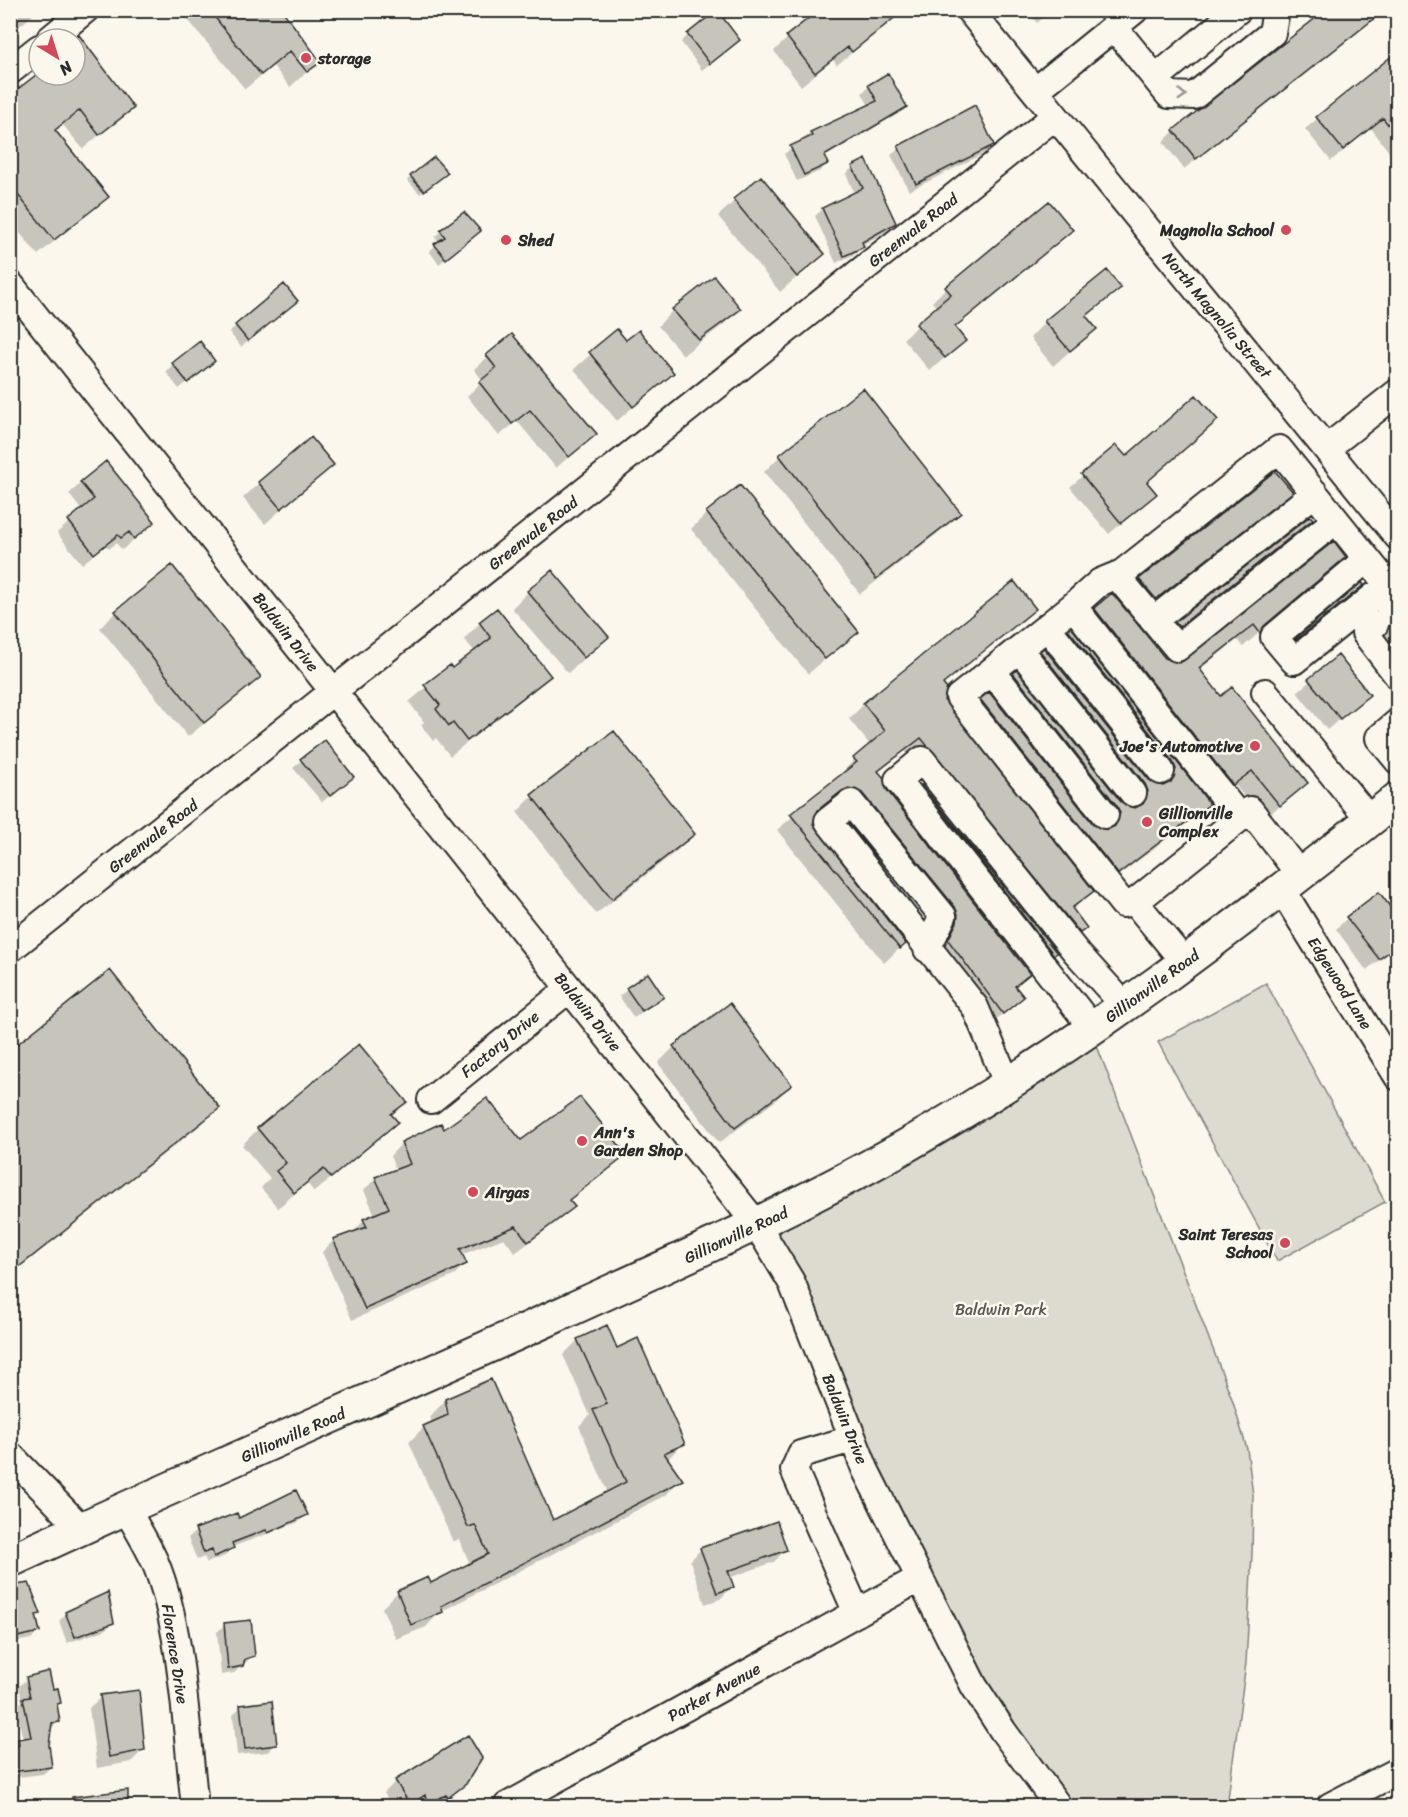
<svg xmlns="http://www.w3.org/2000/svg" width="1408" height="1817" viewBox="0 0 1408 1817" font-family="Sriracha,sans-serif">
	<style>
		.green { fill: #dddad0; stroke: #84827e; stroke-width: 1.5 }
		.shadow { fill: #0003; fill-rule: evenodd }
		.building { fill: #c7c4bc; stroke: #2b2b2b; stroke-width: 1.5 }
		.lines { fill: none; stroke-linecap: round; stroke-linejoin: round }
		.minor-tunnel { stroke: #d1cec5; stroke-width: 26; stroke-dasharray: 26 13; stroke-linecap: butt }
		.minor-casing { stroke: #2b2b2b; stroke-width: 30 }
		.major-casing { stroke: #2b2b2b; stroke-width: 36 }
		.minor { stroke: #fbf7ec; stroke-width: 26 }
		.major { stroke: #fbf7ec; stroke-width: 32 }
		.oneway { stroke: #93918c }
		.poi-dot { fill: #d1495b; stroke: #fbf7ec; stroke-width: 2 }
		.labels { text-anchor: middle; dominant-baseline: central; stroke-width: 5; stroke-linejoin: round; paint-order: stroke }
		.poi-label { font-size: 16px; font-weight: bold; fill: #2b2b2b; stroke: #fbf7ec; text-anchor: start }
		.street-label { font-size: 16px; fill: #2b2b2b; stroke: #fbf7ec }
		.park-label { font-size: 16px; fill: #585754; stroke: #fbf7ec }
	</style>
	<rect width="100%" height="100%" fill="#fbf7ec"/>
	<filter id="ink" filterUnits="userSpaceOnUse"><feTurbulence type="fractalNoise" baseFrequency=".0167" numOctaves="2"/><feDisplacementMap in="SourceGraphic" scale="12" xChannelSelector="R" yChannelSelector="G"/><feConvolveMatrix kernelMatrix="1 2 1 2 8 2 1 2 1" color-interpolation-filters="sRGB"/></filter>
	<g filter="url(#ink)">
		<!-- green -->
		<path class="green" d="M1266 983 1385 1202 1277 1261 1158 1042Z
			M1092 1033 1232 1399 1247 1449 1253 1495 1252 1554 1246 1663 1227 1806H1059L1004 1730 760 1226Z"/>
		<!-- shadow -->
		<path class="shadow" d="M10 10H39L10 34Z
			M180 10H280L319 61 290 87 273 66 245 89Z
			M817 10H903L837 65 833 60 801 86 774 51Z
			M1032 10H1052L1037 23 1029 13Z
			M1384 10 1184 169 1163 142 1174 131Z
			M1398 20V41L1388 29Z
			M688 35 730 47 702 70 681 42Z
			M75 46 132 107 83 149 63 125 55 132 107 197 38 255 10 221V97L39 75H75Z
			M1398 52V164L1371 128 1331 161 1305 129Z
			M869 86 906 107 898 114 823 158 827 164 820 171 797 181 784 154 811 133 869 106 862 93Z
			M992 145 985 153 909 191 891 155 899 147Z
			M434 160 443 176 420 194 407 180Z
			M853 167 895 223 887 231 862 245 855 254 836 263 815 216 823 209 855 194 846 174Z
			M760 178 823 254 780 292 718 216Z
			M1071 230 954 328 964 340 930 371 903 339 937 308 932 302 946 288Z
			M441 231 473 238 439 264 429 251 439 243 435 237Z
			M1119 288 1086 318 1095 329 1053 366 1030 338 1045 322Z
			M289 307 241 347 229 332 236 326Z
			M739 309 723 325 683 355 658 326 673 310Z
			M617 331 626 342 672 373 617 421 574 369Z
			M512 336 595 434 556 468 517 421 499 436 467 396 483 381 474 369Z
			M213 361 179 389 166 372 173 364Z
			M862 391 959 513 943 529 860 594 764 472 780 456Z
			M1116 447 1155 494 1109 534 1070 487Z
			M332 465 265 524 243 498 259 483Z
			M81 483 153 522 122 550 116 543 109 549 106 545 82 564 57 533 82 511 69 494Z
			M1291 492 1275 507 1139 614 1124 596 1140 580Z
			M707 513 857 632 808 674 691 529Z
			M1310 518 1299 531 1167 638 1165 635Z
			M1344 557 1243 647 1237 640 1199 670 1221 698 1306 783 1263 820 1235 785 1217 800 1079 625 1112 595 1165 659 1180 664Z
			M528 592 607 637 568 673 512 608Z
			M1034 609 942 686 943 700 1092 891 1072 910 1085 928 1065 947 905 751 878 773 885 790 1028 973 1015 987 1022 997 988 1027 934 955 944 929 834 802 815 813 812 824 904 944 884 963 777 830 841 776 840 774 870 745 849 719 864 704Z
			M116 612 259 677 188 737 100 628Z
			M480 623 549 676 533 691 450 756 436 738 433 741 421 725 424 722 409 702 450 667 452 670 475 652 464 639Z
			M1070 629 1207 805 1194 818 1105 886 968 713 989 694 1093 826 1106 831 1104 819 1001 687 1016 672 1120 804 1134 809 1136 805 1132 797 1028 666 1044 650 1148 782 1162 787 1164 783 1160 775 1056 643Z
			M1338 657 1368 695 1327 730 1297 692Z
			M324 742 344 784 322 802 293 768Z
			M921 786 1055 952 1042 966 910 797Z
			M532 797 693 834 678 850 596 914 517 812Z
			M874 857 924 918 912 930 863 868Z
			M1347 918 1398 919V947L1366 970 1336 929Z
			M647 975 662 997 634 1018 619 996Z
			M729 1005 790 1085 775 1101 719 1143 658 1063 674 1047Z
			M10 1052 218 1108 202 1124 10 1275Z
			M405 1102 391 1116 396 1122 380 1138 314 1192 307 1183 278 1208 261 1188 270 1178 242 1145 258 1129Z
			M444 1132 625 1155 569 1201 573 1207 561 1219 515 1253 504 1238 461 1255 465 1264 453 1276 352 1320 322 1252 334 1240 352 1234 364 1220 375 1215 364 1190 376 1178 396 1170 390 1156 402 1143Z
			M578 1340 616 1350 683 1443 667 1460 681 1479 666 1495 440 1612 426 1627 396 1639 382 1608 398 1592 430 1585 470 1564 459 1539 453 1542 409 1442 424 1427 432 1424 430 1416 446 1400 553 1522 608 1493 579 1426 590 1415 563 1355ZM445 1406H448L450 1422H447Z
			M306 1515 299 1522 232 1547 225 1556 207 1563 204 1557 197 1560 188 1538 196 1531 238 1520Z
			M701 1549 785 1550 774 1562 729 1578 732 1587 720 1599 705 1604 690 1561Z
			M10 1588 39 1614 35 1618 39 1632 31 1639 10 1643Z
			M66 1614 113 1623 105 1630 67 1643 59 1621Z
			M225 1625 254 1655 234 1673 221 1675 217 1632Z
			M27 1679 52 1691 60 1703 56 1707 59 1721 51 1729 48 1745 51 1767 43 1774 10 1778V1748L23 1740 16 1707 22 1701 19 1686Z
			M101 1697 143 1750 131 1762 97 1768 89 1708Z
			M271 1703 275 1744 268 1752 237 1755 233 1715 240 1707Z
			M396 1781 465 1784 439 1806H392L384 1793Z
			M126 1791 127 1806H72L80 1797Z"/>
		<!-- building -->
		<path class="building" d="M209 10H282L321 62 307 72 290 51 261 75Z
			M717 10 740 40 710 64 687 34Z
			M819 10H904L852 52 848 47 815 73 786 36Z
			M1326 10H1385L1196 159 1173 130Z
			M79 35 134 108 99 135 80 110 55 130 109 197 54 240 10 185V95L36 75H75V38Z
			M1398 51V137L1383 118 1343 150 1316 117Z
			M888 73 907 107 824 156 828 164 804 175 790 146 812 136 810 132 877 101 868 85Z
			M975 105 994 145 916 184 898 146Z
			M434 157 448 173 424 191 410 176Z
			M866 159 896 223 862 242 864 247 844 256 822 208 863 188 852 166Z
			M761 176 825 254 797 277 733 199Z
			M1049 201 1073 230 955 327 966 341 945 358 916 324 951 294 945 287Z
			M464 212 481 231 446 259 434 244 445 237 440 230Z
			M1107 270 1121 288 1086 316 1097 329 1070 351 1044 321Z
			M714 276 741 309 699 340 672 309Z
			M284 284 298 301 248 341 235 325Z
			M617 329 626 340 639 330 674 373 633 407 589 352Z
			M512 334 597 434 569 457 530 410 512 424 479 382 496 368 486 355Z
			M200 341 215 361 188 383 172 363Z
			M863 388 961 513 876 579 779 455Z
			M1196 395 1218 420 1147 482 1157 494 1121 523 1081 474 1116 445 1126 456Z
			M311 437 334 465 281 509 258 482Z
			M106 461 155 522 134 539 129 532 121 538 118 535 94 554 68 520 94 499 80 482Z
			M1275 471 1293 492 1156 599 1139 579Z
			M740 485 859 632 825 659 706 512Z
			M1310 516 1313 519 1179 627 1175 622Z
			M1334 541 1346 557 1264 626 1260 633 1254 625 1199 668 1221 696 1232 687 1308 783 1280 806 1252 771 1233 785 1094 608 1112 593 1165 658 1180 663Z
			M172 565 261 677 204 723 115 611Z
			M552 570 609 637 584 658 527 591Z
			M1014 581 1036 609 943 684 947 689 944 700 1094 891 1072 908 1087 928 1080 933 921 738 878 771 884 778 886 789 1030 974 1015 986 1024 997 1003 1014 948 940 957 922 958 914 955 907 862 793 849 788 842 791 818 810 813 824 906 944 900 949 790 814 857 762 853 758 885 731 863 703Z
			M1362 582 1364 585 1296 640 1295 639Z
			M497 608 551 676 467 741 453 723 449 726 436 709 440 705 424 685 450 665 452 668 491 638 479 622Z
			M1071 627 1210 804 1118 874 980 699 989 692 1094 825 1107 830 1115 826 1120 813 1117 806 1013 673 1017 670 1121 802 1135 808 1143 804 1148 791 1145 784 1040 651 1044 648 1149 780 1163 786 1171 782 1176 769 1173 762 1068 629Z
			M1338 655 1370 695 1340 719 1308 679Z
			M614 731 695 834 612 899 531 795Z
			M325 740 354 777 330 796 300 759Z
			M921 784 1057 953 1054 955Z
			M1379 892 1398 917V945L1379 959 1346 917Z
			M110 970 220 1108 10 1274V1050Z
			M648 973 664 997 642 1011 626 988Z
			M730 1003 792 1085 735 1128 673 1046Z
			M359 1044 407 1102 391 1114 398 1122 331 1178 324 1169 294 1193 276 1171 286 1163 257 1128Z
			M580 1097 627 1155 569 1200 575 1207 528 1242 516 1226 460 1249 467 1264 365 1309 333 1239 367 1227 363 1219 389 1208 375 1177 410 1164 401 1142 441 1123 444 1129 487 1098 521 1140Z
			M607 1325 617 1348 638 1338 685 1444 664 1453 683 1480 441 1606 443 1612 411 1625 397 1591 428 1577 431 1583 488 1554 475 1525 468 1527 423 1426 448 1415 445 1399 491 1379 553 1520 626 1482 593 1410 607 1404 577 1339Z
			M296 1490 308 1515 268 1533 266 1530 232 1543 234 1548 214 1557 212 1550 204 1553 195 1529 237 1513 239 1518Z
			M777 1521 787 1550 728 1571 734 1587 717 1593 700 1548Z
			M29 1583 41 1614 36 1615 40 1632 17 1637 10 1612V1586Z
			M108 1592 114 1623 75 1637 65 1612Z
			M251 1620 255 1656 245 1659 243 1666 228 1669 224 1623Z
			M49 1671 53 1689 58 1688 61 1703 57 1704 60 1722 52 1723 49 1745 52 1767 10 1772V1746L19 1745 18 1739 31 1737 23 1698 30 1697 26 1677Z
			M139 1690 145 1750 109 1757 100 1695Z
			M272 1701 277 1745 245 1749 240 1705Z
			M468 1735 482 1758 466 1784 448 1798 446 1795 427 1804 425 1795 410 1805 395 1780Z
			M128 1790V1806H73L72 1797Z"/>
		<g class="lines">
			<!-- minor-tunnel -->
			<path class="minor-tunnel" d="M1389 641 1398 634"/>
			<!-- minor casing -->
			<g class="minor-casing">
				<path id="minor" d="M969 10 1398 537
					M1114 27 1169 95 1194 96 1272 33 1276 10
					M50 39 85 10
					M10 71 39 48
					M1156 78 1238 10
					M1035 91 1135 10
					M10 284 757 1225 792 1283 865 1469 974 1686 1003 1731 1058 1806
					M1327 448 1398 392
					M1117 576 1177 648 1336 520
					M1073 606 1100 582 1122 573 1279 449C1315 494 1352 540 1388 585L1294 661 1274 637 1367 559
					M1390 612 1395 608 1398 611
					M1154 620 1315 493
					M1375 624 1365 633 1398 676
					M1047 627 1161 771
					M1019 649 1133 793
					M992 671 1105 815
					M1265 692 1370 820
					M1398 722 1379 738 1398 761
					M1282 890 1398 1077
					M1135 902 1123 904 959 697 1073 606 1240 818
					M10 949 1054 117
					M927 949 943 916 851 803 828 821 975 1007 1008 1085
					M1185 963 1135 902 1250 810 1300 875
					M1093 1029 898 780 922 760 1076 952 1125 1006
					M431 1100 569 989
					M852 1439 801 1454 794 1470 857 1613
					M10 1455 81 1528
					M126 1509C136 1526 147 1544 155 1562 183 1629 186 1733 195 1806
					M507 1806 920 1578
					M1330 1806 1398 1771"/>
			</g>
			<!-- major casing -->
			<g class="major-casing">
				<path id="major" d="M10 1561C194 1476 380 1396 565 1312 679 1260 793 1210 902 1148 1079 1048 1239 924 1398 798"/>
			</g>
			<!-- minor -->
			<use href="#minor" class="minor"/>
			<!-- major -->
			<use href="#major" class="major"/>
		</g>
		<!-- one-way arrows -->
		<defs><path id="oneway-chevron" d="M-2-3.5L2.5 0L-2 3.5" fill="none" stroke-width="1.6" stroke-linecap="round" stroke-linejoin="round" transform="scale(1.5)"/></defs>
		<use class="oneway" href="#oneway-chevron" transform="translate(1182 95) rotate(3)"/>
	</g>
	<!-- markers -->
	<g class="poi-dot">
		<circle cx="306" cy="58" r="6"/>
		<circle cx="1286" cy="230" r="6"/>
		<circle cx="506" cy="240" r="6"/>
		<circle cx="1255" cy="746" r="6"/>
		<circle cx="1147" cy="822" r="6"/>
		<circle cx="582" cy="1141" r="6"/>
		<circle cx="473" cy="1192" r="6"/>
		<circle cx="1285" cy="1243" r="6"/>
	</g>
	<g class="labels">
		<!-- poi labels -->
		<g class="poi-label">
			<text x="318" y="58">storage</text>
			<text x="1274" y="230" text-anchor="end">Magnolia School</text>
			<text x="518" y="240">Shed</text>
			<text x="1243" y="746" text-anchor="end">Joe's Automotive</text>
			<text x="1159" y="813">Gillionville<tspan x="1159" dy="18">Complex</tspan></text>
			<text x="594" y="1132">Ann's<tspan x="594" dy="18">Garden Shop</tspan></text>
			<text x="485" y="1192">Airgas</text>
			<text x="1273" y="1234" text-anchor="end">Saint Teresas<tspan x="1273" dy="18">School</tspan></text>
		</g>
		<!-- street labels -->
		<g class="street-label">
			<text transform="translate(913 230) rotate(-38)">Greenvale Road</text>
			<text transform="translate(1217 315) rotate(50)">North Magnolia Street</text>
			<text transform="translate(533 533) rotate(-38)">Greenvale Road</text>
			<text transform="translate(286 632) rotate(52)">Baldwin Drive</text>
			<text transform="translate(153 836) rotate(-38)">Greenvale Road</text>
			<text transform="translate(1340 983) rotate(58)">Edgewood Lane</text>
			<text transform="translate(1152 986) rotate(-36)">Gillionville Road</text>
			<text transform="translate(588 1012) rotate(51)">Baldwin Drive</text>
			<text transform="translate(500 1044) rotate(-39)">Factory Drive</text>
			<text transform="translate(736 1235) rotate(-25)">Gillionville Road</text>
			<text transform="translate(845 1419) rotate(68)">Baldwin Drive</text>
			<text transform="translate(293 1435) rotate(-24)">Gillionville Road</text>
			<text transform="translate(175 1654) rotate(81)">Florence Drive</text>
			<text transform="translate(714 1692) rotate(-29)">Parker Avenue</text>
		</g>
		<!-- park labels -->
		<g class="park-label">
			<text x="1001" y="1309">Baldwin Park</text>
		</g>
	</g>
	<!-- margin -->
	<rect width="1408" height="1817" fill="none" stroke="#fbf7ec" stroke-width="36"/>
	<rect x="18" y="18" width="1372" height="1781" fill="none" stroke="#2b2b2b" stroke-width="2" filter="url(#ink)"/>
	<!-- north arrow -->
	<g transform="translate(57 57) rotate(142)"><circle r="28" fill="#fbf7ec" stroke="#a8a59f" stroke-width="1.5"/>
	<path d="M0-4.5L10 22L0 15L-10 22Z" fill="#d1495b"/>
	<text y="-9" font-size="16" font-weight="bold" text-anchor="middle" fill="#2b2b2b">N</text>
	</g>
</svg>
